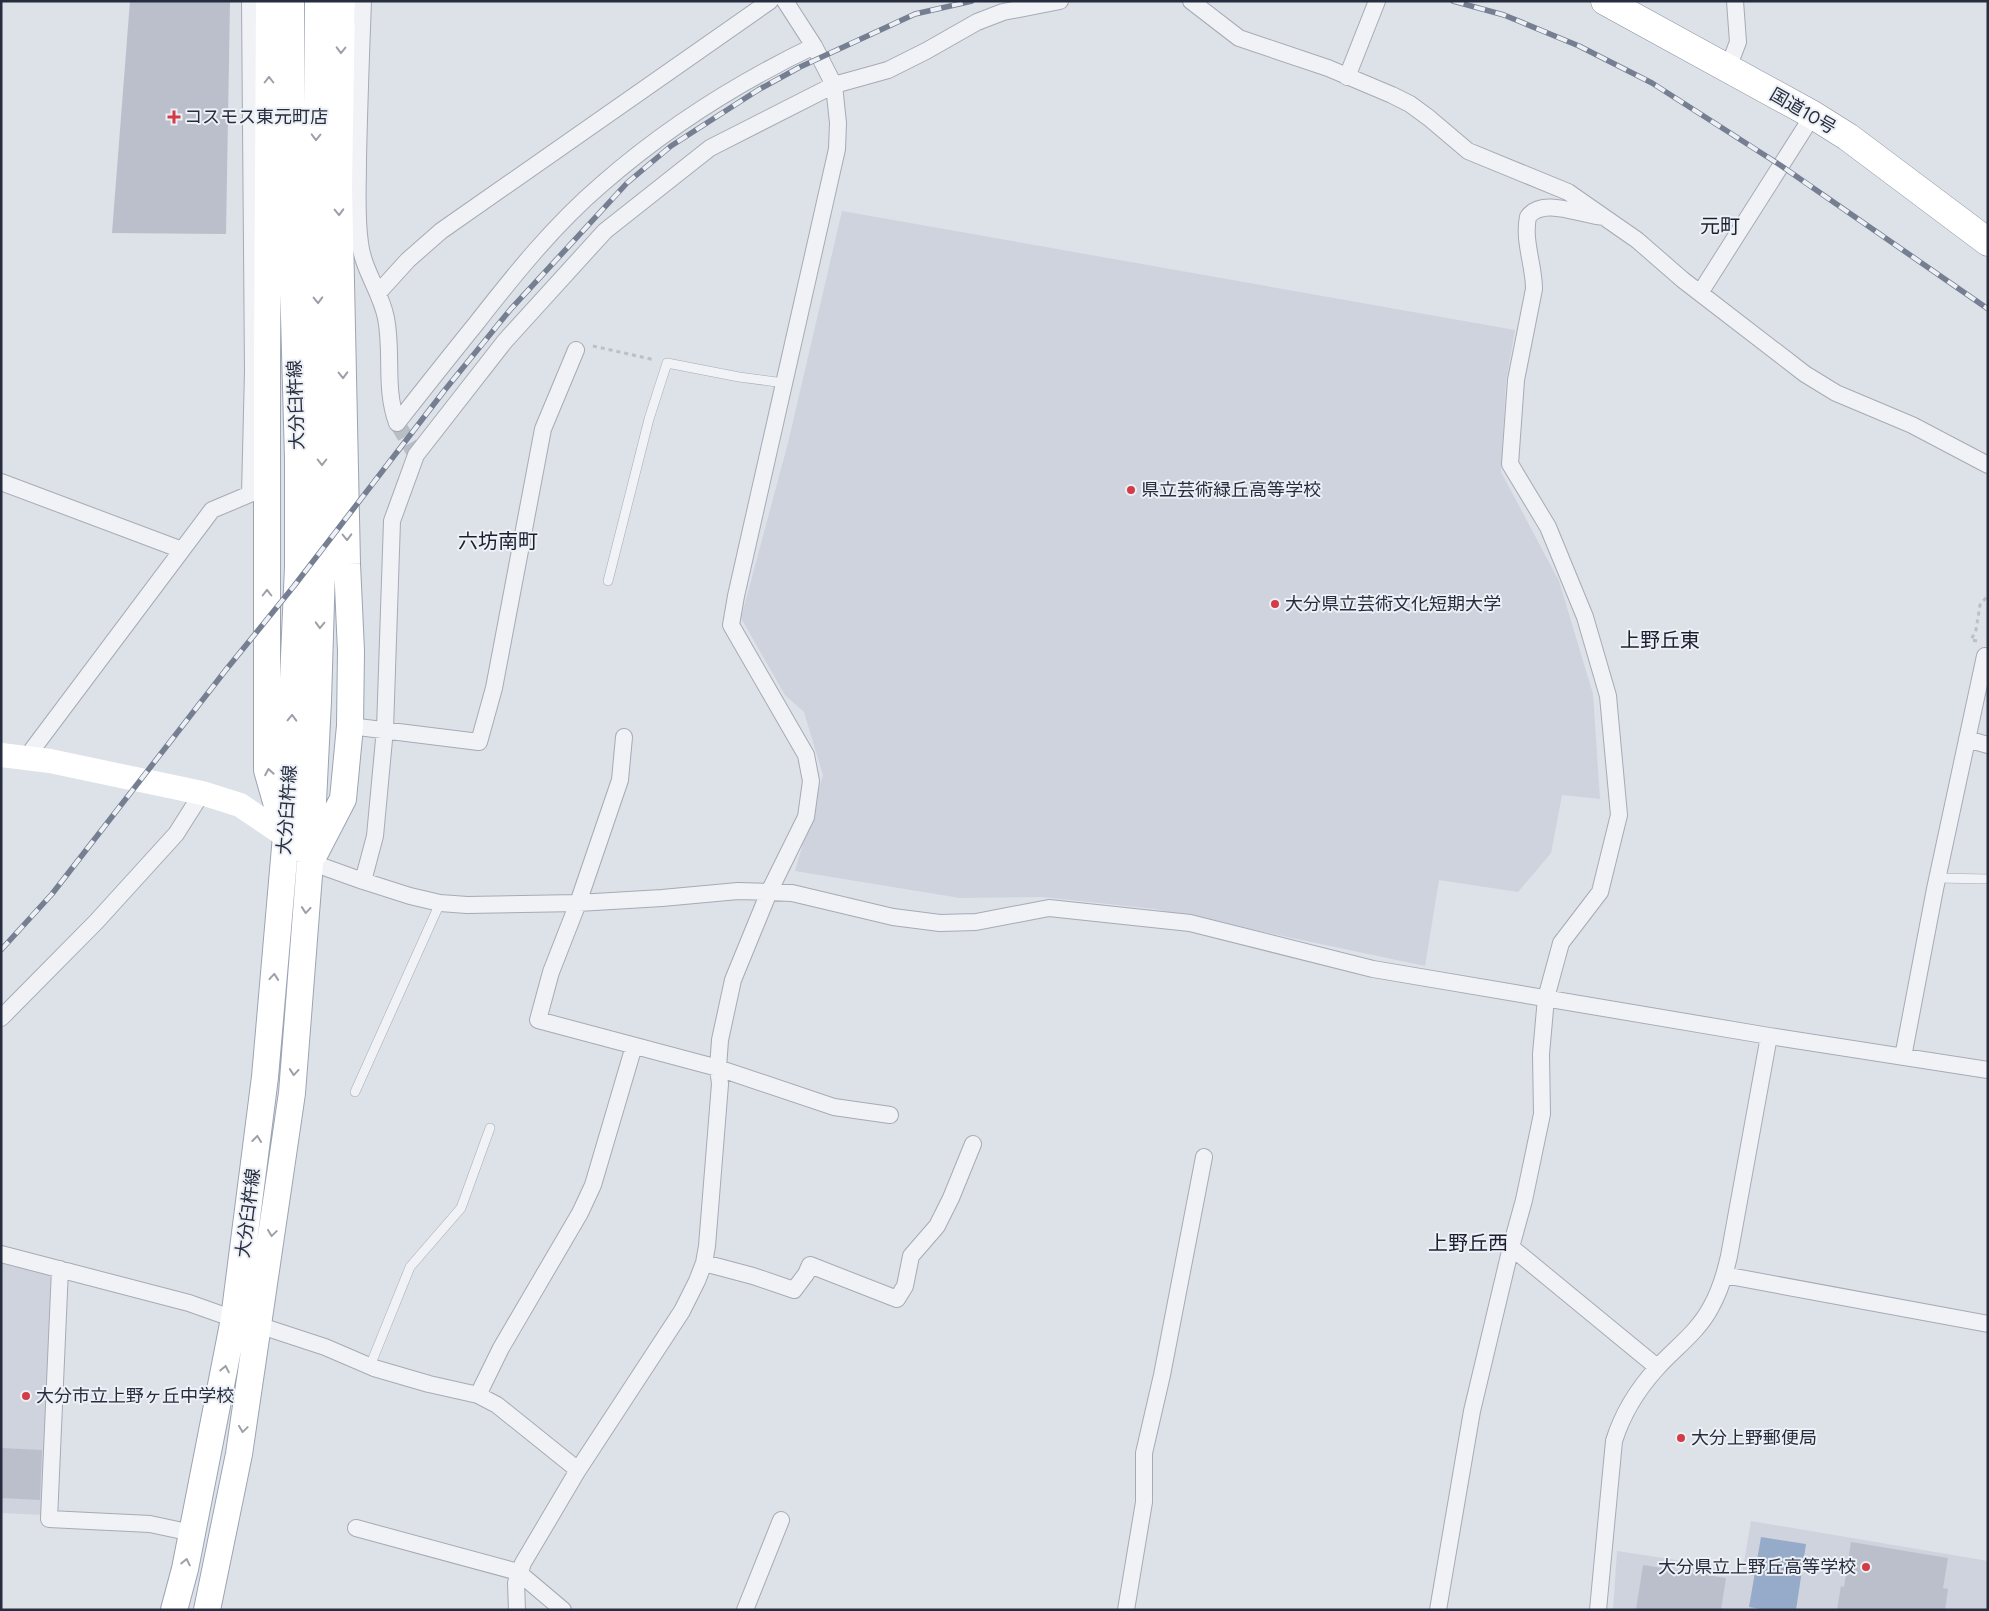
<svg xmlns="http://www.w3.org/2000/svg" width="1989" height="1611" viewBox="0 0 1989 1611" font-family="Figtree,'Noto Sans JP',sans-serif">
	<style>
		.built { fill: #cfd3dd }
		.water { fill: #96abca }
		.building { fill: #babfcb }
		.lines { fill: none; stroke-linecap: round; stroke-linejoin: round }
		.street-tunnel { stroke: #b8bdc6; stroke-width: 16; stroke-dasharray: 16 8; stroke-linecap: butt }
		.lane-casing { stroke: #a6abb5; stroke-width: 10 }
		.street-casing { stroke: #a6abb5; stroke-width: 18 }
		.primary-casing { stroke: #9ca4b4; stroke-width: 28 }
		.highway-casing { stroke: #848d9f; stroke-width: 29 }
		.path { stroke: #bbbfc6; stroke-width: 3; stroke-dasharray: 4 4; stroke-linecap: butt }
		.lane { stroke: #f0f2f6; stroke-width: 9 }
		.street { stroke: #f0f2f6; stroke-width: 16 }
		.secondary { stroke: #fff; stroke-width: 24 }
		.primary { stroke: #fff; stroke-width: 26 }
		.highway { stroke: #fff; stroke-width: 28 }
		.rail-casing { stroke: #767f92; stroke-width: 5.5 }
		.rail { stroke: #edf0f5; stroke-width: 4; stroke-dasharray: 11; stroke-linecap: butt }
		.oneway { stroke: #9da0a9 }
		.poi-dot { fill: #d33c47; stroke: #edf0f5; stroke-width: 2 }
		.labels { text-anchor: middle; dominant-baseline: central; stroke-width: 4; stroke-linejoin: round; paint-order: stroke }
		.street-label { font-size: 18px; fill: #262d3f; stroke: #edf0f5 }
		.poi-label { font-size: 18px; fill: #262d3f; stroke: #edf0f5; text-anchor: start }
		.quarter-label { font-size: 20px; fill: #191f30; stroke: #edf0f5 }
	</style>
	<rect width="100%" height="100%" fill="#dde1e8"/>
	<!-- built -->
	<path class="built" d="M842 211 1515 330 1506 382 1501 472 1559 581 1593 694 1600 799 1562 795 1551 853 1518 892 1439 880 1425 966 1155 909 1042 897 960 898 795 871 823 775 804 712 785 695 741 618 788 443Z
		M1 1262 55 1276 45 1515 1 1513Z
		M1751 1521 1988 1561V1610H1613L1617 1551 1683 1561 1742 1574Z"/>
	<!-- water -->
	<path class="water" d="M1761 1537 1806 1544 1796 1610H1766L1749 1607Z"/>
	<!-- building -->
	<path class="building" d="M130 1H230L226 234 112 233Z
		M1 1448 42 1450 40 1500 1 1498Z
		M1851 1542 1948 1558 1943 1588 1948 1589 1945 1610H1837L1841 1586 1844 1587Z
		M1643 1565 1726 1578 1721 1610H1636Z"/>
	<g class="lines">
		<!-- street-tunnel -->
		<path class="street-tunnel" d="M397 423 416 455"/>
		<!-- lane casing -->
		<g class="lane-casing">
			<path id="lane" d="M608 581 649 419 667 363 739 377 784 383
				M1937 878 1988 879
				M355 1092 440 903
				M370 1366 410 1267 461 1208 490 1128"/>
		</g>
		<!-- street casing -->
		<g class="street-casing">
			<path id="street" d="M363 1C361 54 359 107 358 160 358 188 356 216 360 243 363 270 381 292 386 318 393 354 384 387 397 423
				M1191 1 1239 38 1328 68 1392 95 1410 104 1429 118 1468 151 1568 192 1637 240 1683 280 1805 374 1836 393 1912 425 1988 465
				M1728 68 1738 42 1735 1
				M1347 77 1377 1
				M378 293 408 260 441 231 770 1
				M1700 293 1813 115
				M397 423C423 390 449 357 475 325 514 275 554 225 602 184 666 128 737 83 814 46
				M1 482 182 550
				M350 726 479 742 494 688 543 429 576 350
				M624 737 620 780 578 903 551 972 538 1020 718 1068 834 1107 890 1115
				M1967 739 1988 745
				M26 758 212 510 250 494 253 371 250 1
				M310 862 363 881 410 896 440 903 467 905 578 903 662 898 738 891 769 892 792 893 893 917 940 923 976 922 1049 908 1190 923 1373 969 1769 1036 1988 1070
				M363 881 375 836 385 729 392 521 416 455 505 341 605 231 710 148 834 85 888 70 926 51 977 22 1003 12 1060 1
				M1 1018 96 922 176 834 202 793
				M1903 1057 1935 889 1985 656
				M1511 1247 1657 1367
				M1 1254 189 1303 234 1319 258 1325 325 1347 374 1368 429 1384 478 1395 497 1405 578 1470
				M704 1263 753 1276 794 1290 806 1274 810 1265 897 1299 905 1286 911 1256 937 1226 951 1198 973 1144
				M60 1269 49 1519 150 1524 192 1533
				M1724 1275 1988 1324
				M478 1395 501 1348 580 1213 593 1185 634 1046
				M356 1528 518 1572 563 1610
				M517 1610 516 1583 523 1563 578 1470 682 1311 697 1281 704 1263 707 1246 720 1084 718 1068 720 1040 733 980 769 892 806 817 811 781 806 755 731 625 736 596 837 149 838 123 834 85 814 46 785 1
				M745 1610 781 1520
				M1126 1610 1144 1502V1453L1162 1375 1204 1157
				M1438 1610 1472 1411 1511 1247 1524 1200 1542 1114 1541 1054 1546 998 1561 943 1600 892 1619 815 1608 696 1585 617 1548 527 1510 464 1516 380 1534 289C1534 265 1523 241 1528 217 1542 196 1583 216 1604 217
				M1598 1610 1614 1441C1623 1412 1637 1390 1657 1368 1675 1348 1698 1332 1711 1307 1720 1291 1725 1274 1729 1256L1769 1036"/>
		</g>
		<!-- primary casing -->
		<g class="primary-casing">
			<path id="primary" d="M269 1 267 363V770L280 816
				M315 853 343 799 350 726 351 651 347 564 339 188 342 1
				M174 1610 185 1569 234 1319 265 1077 286 836 298 567V459L291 209V1
				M207 1610 239 1454 292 1093 310 862 318 701 322 568V458L316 210 318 1"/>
		</g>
		<!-- highway casing -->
		<g class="highway-casing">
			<path id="highway" d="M1605 1 1813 115 1848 137 1988 242"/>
		</g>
		<!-- path -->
		<path class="path" d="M593 346 655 360
			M1977 641 1971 640 1976 630 1980 605 1988 595"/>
		<!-- lane -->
		<use href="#lane" class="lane"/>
		<!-- street -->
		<use href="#street" class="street"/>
		<!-- secondary -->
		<path class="secondary" d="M1 755 50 761 202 793 240 805 286 836 297 848"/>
		<!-- primary -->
		<use href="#primary" class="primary"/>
		<!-- highway -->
		<use href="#highway" class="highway"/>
		<!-- rail casing -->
		<g class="rail-casing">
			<path id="rail" d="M1453 1 1504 15 1579 46 1652 83 1780 165 1988 309
				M1 950 52 894 225 671 294 586 444 391 510 310 627 183 671 146 758 90 800 67 915 14 972 1"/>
		</g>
		<!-- rail -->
		<use href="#rail" class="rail"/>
	</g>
	<!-- one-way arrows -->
	<defs><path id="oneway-chevron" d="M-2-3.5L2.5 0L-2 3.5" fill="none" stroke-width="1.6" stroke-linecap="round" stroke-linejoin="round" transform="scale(1.25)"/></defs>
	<g class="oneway">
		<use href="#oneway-chevron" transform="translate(341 50) rotate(91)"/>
		<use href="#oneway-chevron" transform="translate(269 80) rotate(-90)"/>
		<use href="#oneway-chevron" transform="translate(316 137) rotate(91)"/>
		<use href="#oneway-chevron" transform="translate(339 212) rotate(89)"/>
		<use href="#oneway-chevron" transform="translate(318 300) rotate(89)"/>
		<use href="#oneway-chevron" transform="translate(343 375) rotate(89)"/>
		<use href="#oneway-chevron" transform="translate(322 462) rotate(90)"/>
		<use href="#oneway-chevron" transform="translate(347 537) rotate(89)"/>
		<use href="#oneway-chevron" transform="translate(267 593) rotate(-90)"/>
		<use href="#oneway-chevron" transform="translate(320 625) rotate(92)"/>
		<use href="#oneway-chevron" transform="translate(292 718) rotate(-88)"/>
		<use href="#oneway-chevron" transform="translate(269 772) rotate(-100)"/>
		<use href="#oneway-chevron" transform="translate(306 910) rotate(95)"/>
		<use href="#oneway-chevron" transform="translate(274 977) rotate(-85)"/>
		<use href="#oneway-chevron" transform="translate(294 1072) rotate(95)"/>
		<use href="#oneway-chevron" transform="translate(257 1139) rotate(-83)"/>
		<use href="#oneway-chevron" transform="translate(272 1233) rotate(98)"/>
		<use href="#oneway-chevron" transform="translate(225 1369) rotate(-79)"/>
		<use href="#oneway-chevron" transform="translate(243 1429) rotate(98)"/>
		<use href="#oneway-chevron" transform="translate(186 1562) rotate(-78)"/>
	</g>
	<!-- markers -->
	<g class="poi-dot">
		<path d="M171.5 109.5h5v5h5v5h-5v5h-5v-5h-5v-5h5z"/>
		<circle cx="1131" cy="490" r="5"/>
		<circle cx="1275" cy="604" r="5"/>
		<circle cx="26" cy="1396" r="5"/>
		<circle cx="1681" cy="1438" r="5"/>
		<circle cx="1866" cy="1567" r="5"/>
	</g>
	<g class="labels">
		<!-- street labels -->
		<g class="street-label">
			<text transform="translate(1803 111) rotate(30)">国道10号</text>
			<text transform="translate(296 405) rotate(-92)">大分臼杵線</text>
			<text transform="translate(287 810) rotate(-86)">大分臼杵線</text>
			<text transform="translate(248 1213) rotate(-83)">大分臼杵線</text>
		</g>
		<!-- poi labels -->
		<g class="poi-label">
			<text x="184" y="117">コスモス東元町店</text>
			<text x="1141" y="490">県立芸術緑丘高等学校</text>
			<text x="1285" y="604">大分県立芸術文化短期大学</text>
			<text x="36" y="1396">大分市立上野ヶ丘中学校</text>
			<text x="1691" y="1438">大分上野郵便局</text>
			<text x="1856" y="1567" text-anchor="end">大分県立上野丘高等学校</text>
		</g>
		<!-- quarter labels -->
		<g class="quarter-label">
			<text x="1720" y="226">元町</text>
			<text x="498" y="541">六坊南町</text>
			<text x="1660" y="640">上野丘東</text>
			<text x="1468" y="1243">上野丘西</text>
		</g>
	</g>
	<!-- border -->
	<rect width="1989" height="1611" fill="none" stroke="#262d3f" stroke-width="5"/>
</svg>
